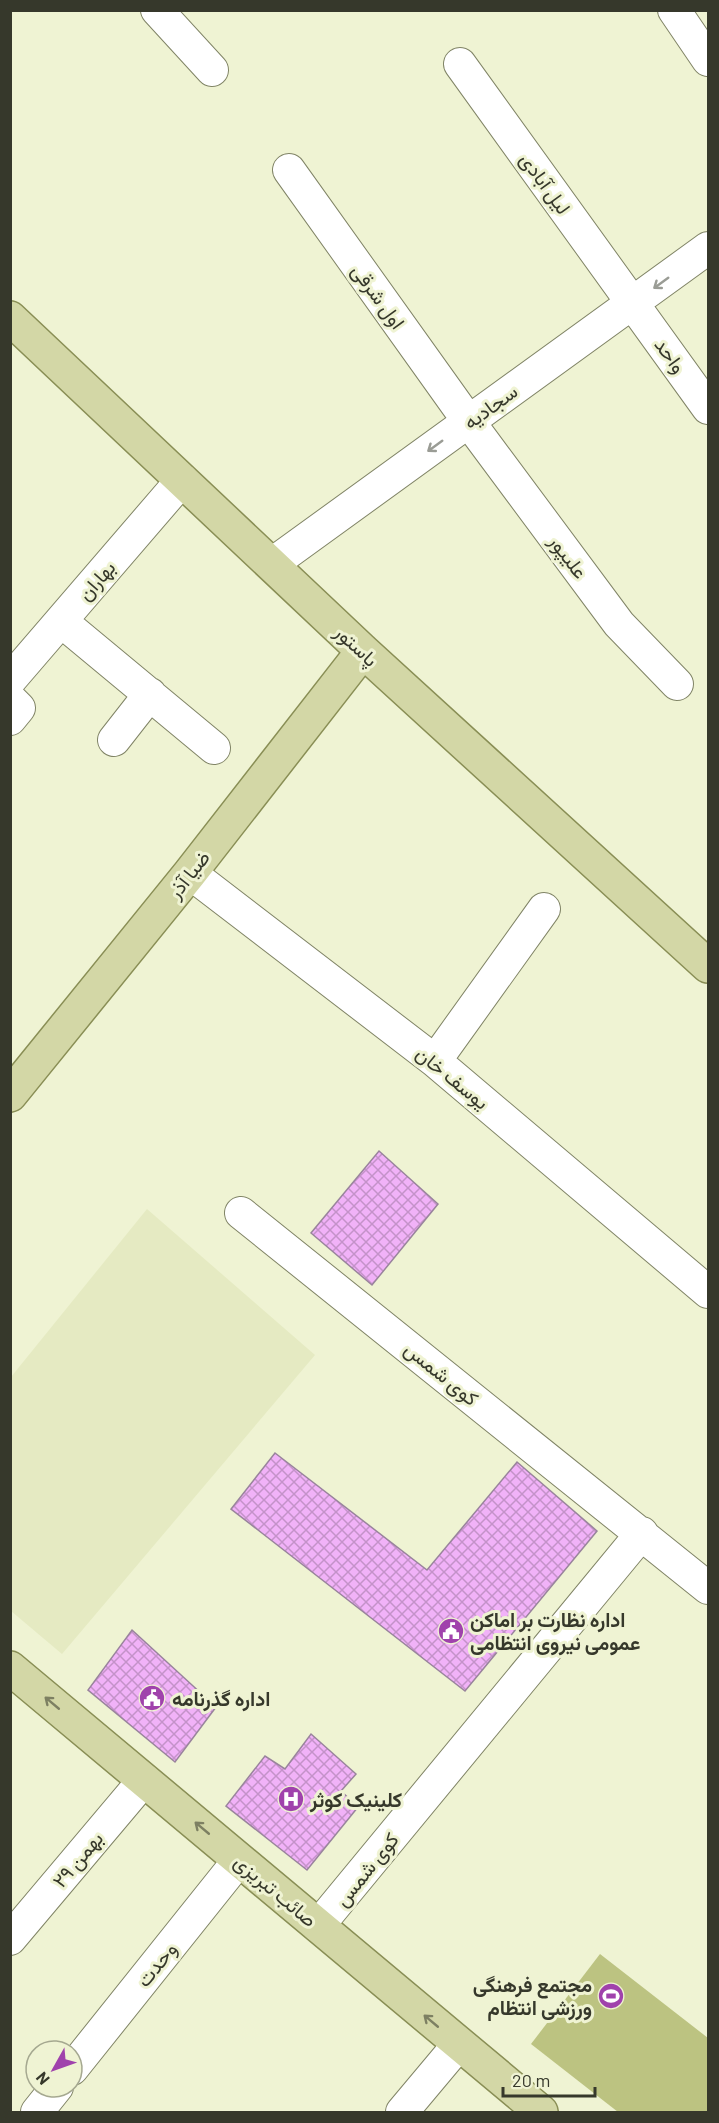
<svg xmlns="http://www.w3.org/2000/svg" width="719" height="2123" viewBox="0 0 719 2123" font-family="Barlow,Vazirmatn,sans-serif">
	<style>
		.built { fill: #e5eac2 }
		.pitch { fill: #bcc381 }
		.building { fill: url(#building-cross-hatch); stroke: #99849c; stroke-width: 1.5 }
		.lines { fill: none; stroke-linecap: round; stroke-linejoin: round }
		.minor-casing { stroke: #808466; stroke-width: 34 }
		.major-casing { stroke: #898e55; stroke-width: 36 }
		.minor { stroke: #fff; stroke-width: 32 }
		.major { stroke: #d3d7a6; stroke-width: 33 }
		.oneway { stroke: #9a9c95 }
		.oneway2 { stroke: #7d8062 }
		.labels { text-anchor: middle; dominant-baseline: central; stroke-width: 6; stroke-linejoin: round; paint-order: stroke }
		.street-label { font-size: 20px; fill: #36382b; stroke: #eff3d3 }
		.poi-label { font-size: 20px; font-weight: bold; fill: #36382b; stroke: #eff3d3; text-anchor: start }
	</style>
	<defs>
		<pattern id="building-cross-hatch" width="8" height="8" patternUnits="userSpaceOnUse" patternTransform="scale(1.5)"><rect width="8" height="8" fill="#f1b2f8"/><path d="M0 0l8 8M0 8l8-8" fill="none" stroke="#c492c9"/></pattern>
	</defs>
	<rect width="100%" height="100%" fill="#eff3d3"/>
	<!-- built -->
	<path class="built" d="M147 1209 315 1355 62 1654 11 1611V1377Z"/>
	<!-- pitch -->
	<path class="pitch" d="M600 1954 708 2038V2112H618L531 2044Z"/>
	<!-- building -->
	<path class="building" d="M379 1151 438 1204 372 1285 311 1233Z
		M275 1453 427 1570 517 1462 597 1531 465 1691 231 1509Z
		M132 1630 216 1707 175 1762 88 1690Z
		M311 1734 356 1774 341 1791 358 1807 307 1870 226 1806 265 1756 285 1769Z"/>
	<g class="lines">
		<!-- minor casing -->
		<g class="minor-casing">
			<path id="minor" d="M157 10 212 70
				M674 10 708 60
				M460 64 708 408
				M289 170 469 422 619 624 677 684
				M272 564 708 248
				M61 621 214 748
				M10 680 182 480
				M10 699 19 708 10 719
				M114 740 150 694
				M190 873 435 1061 708 1292
				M435 1061 544 909
				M241 1213 708 1588
				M318 1926 642 1533
				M10 1939 144 1780
				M72 2069 239 1860
				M37 2112 57 2087
				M402 2112 459 2044"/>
		</g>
		<!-- major casing -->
		<g class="major-casing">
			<path id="major" d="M10 318 363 651 708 966
				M10 1095 190 873 363 651
				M10 1668 541 2112"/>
		</g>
		<!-- minor -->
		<use href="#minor" class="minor"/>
		<!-- major -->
		<use href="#major" class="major"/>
	</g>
	<!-- one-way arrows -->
	<defs><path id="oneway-shaft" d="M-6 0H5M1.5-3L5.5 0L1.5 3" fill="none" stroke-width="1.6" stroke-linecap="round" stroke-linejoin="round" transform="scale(1.5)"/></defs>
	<g class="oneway">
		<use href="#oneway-shaft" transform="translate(661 283) rotate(144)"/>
		<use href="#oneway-shaft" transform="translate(435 446) rotate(144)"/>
	</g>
	<g class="oneway2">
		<use href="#oneway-shaft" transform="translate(52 1703) rotate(-140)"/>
		<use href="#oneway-shaft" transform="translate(202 1828) rotate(-140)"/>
		<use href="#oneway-shaft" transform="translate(431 2021) rotate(-140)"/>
	</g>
	<!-- icons -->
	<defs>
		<g id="civic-disc" transform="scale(1.35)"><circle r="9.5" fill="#a042ac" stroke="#eff3d3"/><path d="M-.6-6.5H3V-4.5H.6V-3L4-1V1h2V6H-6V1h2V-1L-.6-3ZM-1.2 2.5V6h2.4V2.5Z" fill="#fff"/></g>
		<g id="hospital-disc" transform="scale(1.35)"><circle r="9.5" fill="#a042ac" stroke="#eff3d3"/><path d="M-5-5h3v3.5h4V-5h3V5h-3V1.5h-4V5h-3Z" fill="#fff"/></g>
		<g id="stadium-disc" transform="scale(1.35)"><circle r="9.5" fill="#a042ac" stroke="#eff3d3"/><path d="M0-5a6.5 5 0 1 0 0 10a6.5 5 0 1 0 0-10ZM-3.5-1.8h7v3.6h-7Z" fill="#fff"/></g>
	</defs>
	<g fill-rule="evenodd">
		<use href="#civic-disc" x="451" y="1631"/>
		<use href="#civic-disc" x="152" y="1698"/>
		<use href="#hospital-disc" x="291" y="1799"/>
		<use href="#stadium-disc" x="611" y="1996"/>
	</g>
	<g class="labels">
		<!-- street labels -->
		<g class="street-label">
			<text transform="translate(546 183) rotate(54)">لیل آبادی</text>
			<text transform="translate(379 296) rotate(54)">اول شرقی</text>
			<text transform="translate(671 355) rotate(54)">واحد</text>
			<text transform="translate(490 406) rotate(-36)">سجادیه</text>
			<text transform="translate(569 556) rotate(53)">علیپور</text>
			<text transform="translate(96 580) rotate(-49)">بهاران</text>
			<text transform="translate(357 645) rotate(43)">پاستور</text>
			<text transform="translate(188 874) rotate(-52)">ضیا آذر</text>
			<text transform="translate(453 1077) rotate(39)">یوسف خان</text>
			<text transform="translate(442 1373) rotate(39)">کوی شمس</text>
			<text transform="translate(77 1859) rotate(-50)">۲۹ بهمن</text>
			<text transform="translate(366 1869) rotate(-51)">کوی شمس</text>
			<text transform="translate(276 1890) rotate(40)">صائب تبریزی</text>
			<text transform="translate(156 1964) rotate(-51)">وحدت</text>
		</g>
		<!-- poi labels -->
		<g class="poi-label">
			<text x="470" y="1619">اداره نظارت بر اماکن<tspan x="470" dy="23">عمومی نیروی انتظامی</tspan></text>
			<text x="172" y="1698">اداره گذرنامه</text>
			<text x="310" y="1799">کلینیک کوثر</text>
			<text x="592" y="1984" text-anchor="end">مجتمع فرهنگی<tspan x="592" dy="23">ورزشی انتظام</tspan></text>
		</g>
	</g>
	<!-- border -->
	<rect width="719" height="2123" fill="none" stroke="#36382b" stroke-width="24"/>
	<!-- north arrow -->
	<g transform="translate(54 2069) rotate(230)"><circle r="28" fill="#eff3d3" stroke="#a5a890" stroke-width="1.5"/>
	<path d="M0-4.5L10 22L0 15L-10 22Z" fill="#a042ac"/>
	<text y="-9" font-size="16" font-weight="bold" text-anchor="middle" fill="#36382b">N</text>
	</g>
	<!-- scale -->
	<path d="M503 2087v9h92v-9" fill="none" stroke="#36382b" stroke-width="3"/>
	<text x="512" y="2087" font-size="18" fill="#36382b" stroke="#eff3d3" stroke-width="4.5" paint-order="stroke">20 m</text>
</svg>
